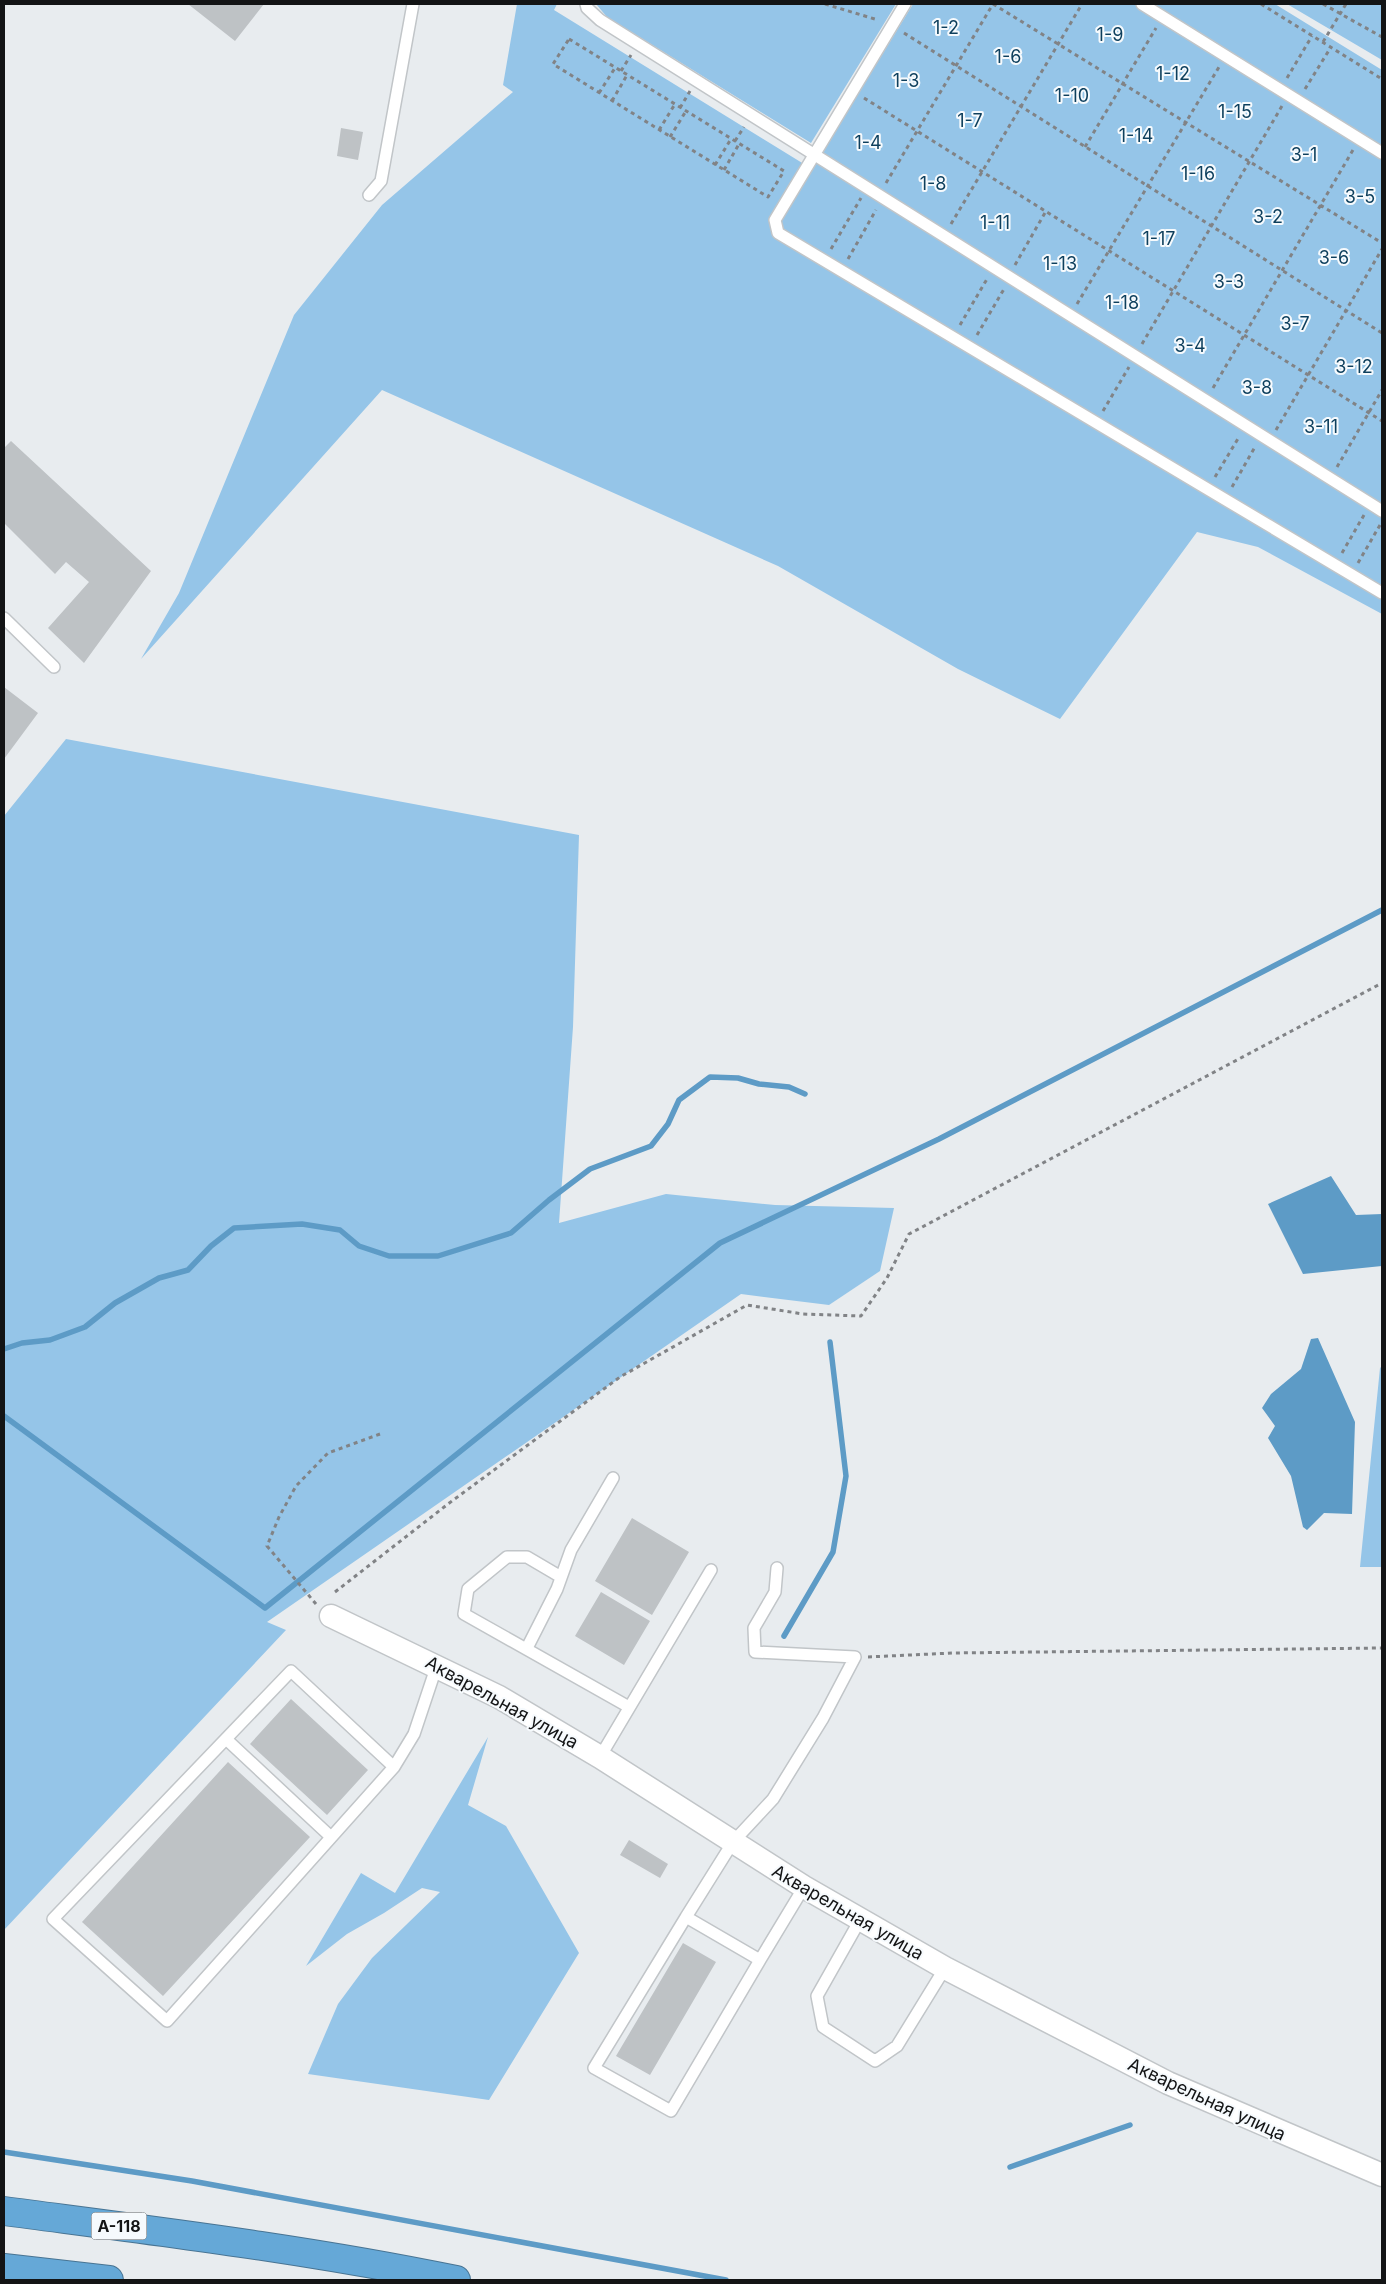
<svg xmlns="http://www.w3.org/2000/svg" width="1386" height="2284" viewBox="0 0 1386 2284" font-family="Inter,sans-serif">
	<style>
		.green { fill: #95c5e8 }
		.water { fill: #5d9bc6 }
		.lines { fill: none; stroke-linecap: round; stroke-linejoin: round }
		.stream { stroke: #5d9bc6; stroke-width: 5.5 }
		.building { fill: #bec2c5 }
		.service-casing { stroke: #c1c5c8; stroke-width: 14 }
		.minor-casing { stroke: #c1c5c8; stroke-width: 25 }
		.motorway-casing { stroke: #487493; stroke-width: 30 }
		.path { stroke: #818386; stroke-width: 3; stroke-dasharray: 4 4; stroke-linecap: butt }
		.service { stroke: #fff; stroke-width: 11 }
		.minor { stroke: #fff; stroke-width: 22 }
		.motorway { stroke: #65a8d7; stroke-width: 28 }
		.labels { text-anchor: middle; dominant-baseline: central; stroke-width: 4; stroke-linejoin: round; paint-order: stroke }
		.shield { fill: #f6fafd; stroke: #57595b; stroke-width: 1 }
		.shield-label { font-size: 16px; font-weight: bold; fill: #131415 }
		.park-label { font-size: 18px; fill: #0d3f5d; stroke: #f6fafd }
		.street-label { font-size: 18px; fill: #131415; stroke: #f6fafd }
	</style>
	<rect width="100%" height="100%" fill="#e8ecef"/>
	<!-- green -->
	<path class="green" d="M517 4H557L554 10 812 169 913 4H1275L1382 70V614L1258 547 1197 532 1060 719 958 669 778 566 382 390 141 659 179 593 294 315 382 205 513 92 503 85Z
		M596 4H896L811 143 607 17Z
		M1287 4H1382V60Z
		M66 739 579 835 573 1027 559 1223 666 1194 775 1205 894 1208 880 1271 829 1305 741 1294 267 1622 286 1630 4 1930V816Z
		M1382 1366V1567H1360L1380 1368Z
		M488 1737 468 1805 506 1826 579 1953 489 2100 308 2074 338 2004 372 1958 440 1892 422 1888 384 1913 347 1934 306 1966 361 1873 395 1893Z"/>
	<!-- water -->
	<path class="water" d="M1331 1176 1356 1215 1382 1214V1266L1303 1274 1268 1204Z
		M1318 1338 1355 1422 1352 1514 1324 1513 1307 1530 1303 1527 1291 1476 1268 1438 1275 1426 1262 1408 1271 1394 1301 1369 1311 1339Z"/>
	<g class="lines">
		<!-- stream -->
		<path class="stream" d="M4 1349 22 1343 50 1340 85 1327 115 1303 159 1278 188 1270 211 1246 234 1228 302 1224 340 1230 359 1246 389 1256H438L511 1233 549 1200 590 1169 651 1146 668 1124 679 1100 710 1077 738 1078 759 1084 789 1087 805 1094
			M4 1416 265 1608 720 1243 939 1139 1382 910
			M784 1636 833 1552 846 1476 830 1342
			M4 2152 192 2181 726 2280
			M1010 2167 1130 2125"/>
	</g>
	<!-- building -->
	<path class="building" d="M188 4H264L235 41Z
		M341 128 363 132 358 160 337 156Z
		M11 441 151 571 84 663 48 628 89 582 66 562 55 574 4 523V448Z
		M4 687 38 713 4 759Z
		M632 1518 689 1552 652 1615 595 1581Z
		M601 1592 650 1621 624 1665 575 1636Z
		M291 1699 368 1770 327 1815 250 1744Z
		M228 1762 310 1837 163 1996 82 1922Z
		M629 1840 668 1864 660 1878 620 1855Z
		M683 1943 716 1962 650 2075 616 2056Z"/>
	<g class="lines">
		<!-- service casing -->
		<g class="service-casing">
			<path id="service" d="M586 4 587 8 600 20 1382 511
				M905 4 775 220 778 233 1382 593
				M1142 4 1382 153
				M369 195 381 181 413 4
				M4 618 54 667
				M777 1568 775 1592 754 1628 755 1652 855 1657 823 1718 773 1799 733 1842 686 1917 760 1960 804 1887
				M561 1577 527 1557H507L468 1589 464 1614 629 1707
				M527 1648 557 1589 571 1550 613 1478
				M226 1739 331 1837
				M600 1757 711 1570
				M394 1767 291 1671 53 1919 167 2021 394 1767 414 1734 437 1665
				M686 1917 594 2068 671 2111 760 1960
				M860 1920 817 1996 823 2027 875 2061 897 2046 945 1968"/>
		</g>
		<!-- minor casing -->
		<g class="minor-casing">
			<path id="minor" d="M331 1616 499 1697 600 1757 804 1887 945 1968 1168 2083 1382 2175"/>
		</g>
		<!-- motorway casing -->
		<g class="motorway-casing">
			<path id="motorway" d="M4 2211C155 2231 306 2249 456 2280
				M4 2268 109 2280"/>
		</g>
		<!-- path -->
		<path class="path" d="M825 4 878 20
			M993 4 1382 243
			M1261 4 1382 79
			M1323 4 1382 37
			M904 33 1382 333
			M569 39 784 171 768 197 553 64Z
			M1323 42 1346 4
			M621 71 631 55
			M1287 78 1312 36
			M1305 89 1331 47
			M599 93 615 68
			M864 98 1382 421
			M612 101 627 75
			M680 108 690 91
			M659 130 675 104
			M670 137 686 111
			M735 141 744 127
			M1085 147 1156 28
			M715 165 731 139
			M724 170 739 144
			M886 183 993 4
			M951 224 1082 4
			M831 249 861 198
			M848 259 876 210
			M1015 265 1046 211
			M1077 304 1219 67
			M960 325 987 279
			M977 335 1004 289
			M1142 344 1282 106
			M1213 388 1353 150
			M1103 411 1129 367
			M1276 430 1382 249
			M1337 467 1382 390
			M1215 477 1239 437
			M1232 487 1255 447
			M1342 553 1364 515
			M1358 563 1380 525
			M335 1592 448 1504 620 1377 747 1305 803 1314 861 1316 887 1278 909 1234 1382 983
			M316 1604 267 1546 279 1517 296 1486 328 1453 380 1434
			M868 1657 952 1653 1382 1648"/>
		<!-- service -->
		<use href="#service" class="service"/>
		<!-- minor -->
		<use href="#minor" class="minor"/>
		<!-- motorway -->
		<use href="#motorway" class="motorway"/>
	</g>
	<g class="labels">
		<!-- shield labels -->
		<rect class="shield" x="91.5" y="2212.5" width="55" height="27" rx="4"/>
		<g class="shield-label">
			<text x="119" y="2226">А-118</text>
		</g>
		<!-- park labels -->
		<g class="park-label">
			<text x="946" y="27">1-2</text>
			<text x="1110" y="34">1-9</text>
			<text x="1008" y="56">1-6</text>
			<text x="1173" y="73">1-12</text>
			<text x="906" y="80">1-3</text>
			<text x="1072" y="95">1-10</text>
			<text x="1235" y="111">1-15</text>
			<text x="970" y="120">1-7</text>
			<text x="1136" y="135">1-14</text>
			<text x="868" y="142">1-4</text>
			<text x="1304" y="154">3-1</text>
			<text x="1198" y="173">1-16</text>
			<text x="933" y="183">1-8</text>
			<text x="1360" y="196">3-5</text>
			<text x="1268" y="216">3-2</text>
			<text x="995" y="222">1-11</text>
			<text x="1159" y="238">1-17</text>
			<text x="1334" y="257">3-6</text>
			<text x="1060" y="263">1-13</text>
			<text x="1229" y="281">3-3</text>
			<text x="1122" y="302">1-18</text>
			<text x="1295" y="323">3-7</text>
			<text x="1190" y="345">3-4</text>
			<text x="1354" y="366">3-12</text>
			<text x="1257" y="387">3-8</text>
			<text x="1321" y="426">3-11</text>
		</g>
		<!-- street labels -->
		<g class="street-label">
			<text transform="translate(502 1702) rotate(29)">Акварельная улица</text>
			<text transform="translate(848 1912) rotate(30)">Акварельная улица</text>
			<text transform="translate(1207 2099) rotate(25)">Акварельная улица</text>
		</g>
	</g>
	<!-- border -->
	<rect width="1386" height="2284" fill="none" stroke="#131415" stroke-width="10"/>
</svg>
